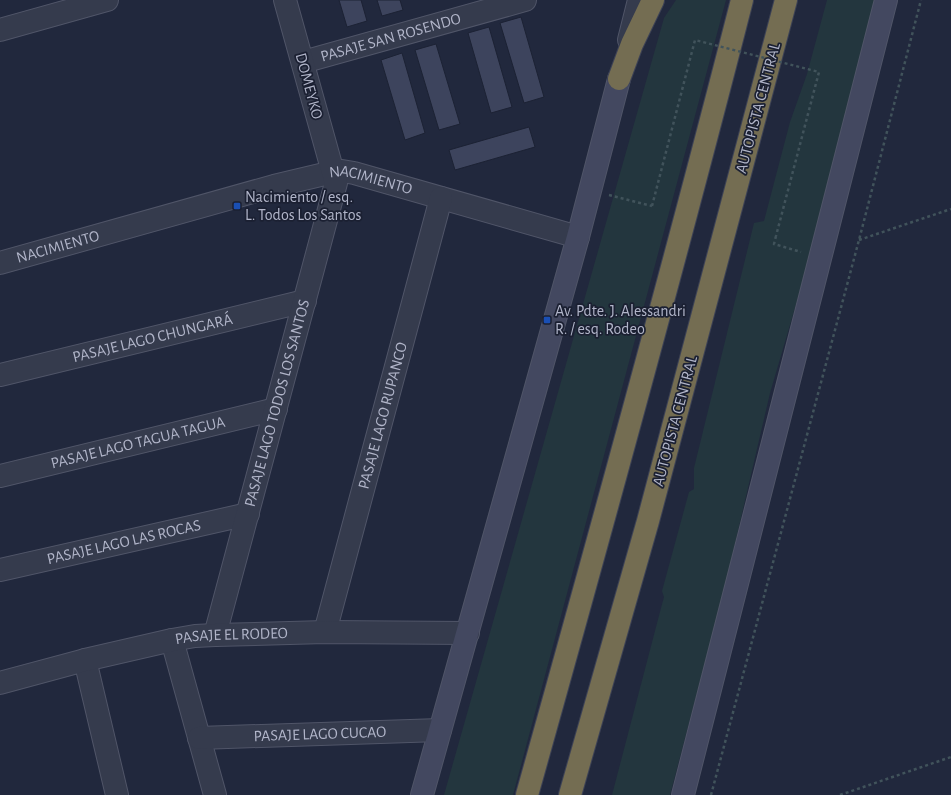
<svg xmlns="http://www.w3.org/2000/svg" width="951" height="795" viewBox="0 0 951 795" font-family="'Alegreya Sans',sans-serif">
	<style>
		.green { fill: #23363e }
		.building { fill: #3d445d; stroke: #1c2234 }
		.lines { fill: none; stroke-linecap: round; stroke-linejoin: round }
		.minor-casing { stroke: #505568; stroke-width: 24 }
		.tertiary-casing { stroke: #505568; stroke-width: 24 }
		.secondary-casing { stroke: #505568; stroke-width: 24 }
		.motorway-casing { stroke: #3d4255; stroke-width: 24 }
		.path { stroke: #41535b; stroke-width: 2.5; stroke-dasharray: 3 3; stroke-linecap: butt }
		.minor { stroke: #353b4d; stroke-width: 22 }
		.tertiary { stroke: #353b4d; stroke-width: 22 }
		.secondary { stroke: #434860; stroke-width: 22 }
		.motorway { stroke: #746d52; stroke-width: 22 }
		.path-bridge { stroke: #41535b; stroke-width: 2.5; stroke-dasharray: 3 3; stroke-linecap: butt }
		.transit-dot { fill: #1a4fb4; stroke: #1b2032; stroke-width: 1.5 }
		.labels { text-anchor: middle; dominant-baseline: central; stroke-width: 3.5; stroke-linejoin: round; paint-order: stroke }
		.street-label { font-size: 16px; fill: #b1b5c9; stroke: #1b2032 }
		.poi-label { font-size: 16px; fill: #b1b5c9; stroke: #1b2032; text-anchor: start }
	</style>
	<rect width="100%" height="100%" fill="#21283d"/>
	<!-- green -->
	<path class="green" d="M676 0H726L513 795H444L664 18Z
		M827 0H877L817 233 770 393 724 591 670 795H612L661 608 664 597 662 591 689 492 694 489V468L754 223 764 221 790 122 807 74Z"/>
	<!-- building -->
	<path class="building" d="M339 0H361L367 21 347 27Z
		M377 0H400L403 10 382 16Z
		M521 17 544 97 524 103 500 23Z
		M489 27 512 107 491 113 468 33Z
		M436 44 460 124 439 130 415 50Z
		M402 53 425 133 405 140 381 60Z
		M529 127 535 147 455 170 449 150Z"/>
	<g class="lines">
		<!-- minor casing -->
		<g class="minor-casing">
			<g id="minor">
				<path d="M0 30 107 0"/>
				<path id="s1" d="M303 62 525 0"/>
				<path id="s2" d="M0 263 274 186 333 172 342 171 354 173 578 237"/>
				<path id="s3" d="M0 375 305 301"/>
				<path id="s4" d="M0 476 276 409"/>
				<path id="s5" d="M0 570 248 514"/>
				<path id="s6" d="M325 632 441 198"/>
				<path id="s7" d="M215 635 336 183 285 0"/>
				<path d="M172 640 215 795"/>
				<path d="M85 660 117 795"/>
				<path id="s8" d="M0 683 85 660 172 640 195 636 215 635 325 632 468 633"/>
				<path id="s9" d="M199 738 440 730"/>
			</g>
		</g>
		<!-- tertiary casing -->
		<g class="tertiary-casing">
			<path id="tertiary" d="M629 40 639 0"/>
		</g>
		<!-- secondary casing -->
		<g class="secondary-casing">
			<path id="secondary" d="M422 795 578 237 619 79
				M683 795 886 0"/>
		</g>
		<!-- motorway casing -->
		<g class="motorway-casing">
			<path id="motorway" d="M619 79 632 44 653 0
				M527 795C601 531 674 266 742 0
				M570 795 648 521 786 0"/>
		</g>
		<!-- path -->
		<path class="path" d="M609 195 652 206
			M776 236 774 244 801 252
			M859 240 951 209
			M711 795 859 240 921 0
			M840 795 951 757"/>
		<!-- minor -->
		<use href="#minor" class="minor"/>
		<!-- tertiary -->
		<use href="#tertiary" class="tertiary"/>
		<!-- secondary -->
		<use href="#secondary" class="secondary"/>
		<!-- motorway -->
		<use href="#motorway" class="motorway"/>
		<!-- path-bridge -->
		<path class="path-bridge" d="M652 206 695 40 819 72 776 236"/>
	</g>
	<!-- markers -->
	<g class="transit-dot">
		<rect x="233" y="202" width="8" height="8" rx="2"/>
		<rect x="543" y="316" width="8" height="8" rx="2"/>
	</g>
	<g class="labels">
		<!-- street labels -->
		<g class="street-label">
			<text stroke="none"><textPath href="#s1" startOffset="91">PASAJE SAN ROSENDO</textPath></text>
			<text transform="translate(309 86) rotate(75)">DOMEYKO</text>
			<text transform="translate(758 108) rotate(-75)">AUTOPISTA CENTRAL</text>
			<text stroke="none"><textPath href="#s2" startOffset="384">NACIMIENTO</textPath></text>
			<text stroke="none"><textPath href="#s2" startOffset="60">NACIMIENTO</textPath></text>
			<text stroke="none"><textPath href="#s3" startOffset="157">PASAJE LAGO CHUNGARÁ</textPath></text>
			<text stroke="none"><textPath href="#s7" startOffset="240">PASAJE LAGO TODOS LOS SANTOS</textPath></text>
			<text stroke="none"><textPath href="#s6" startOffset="224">PASAJE LAGO RUPANCO</textPath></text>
			<text transform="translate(675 421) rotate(-75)">AUTOPISTA CENTRAL</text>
			<text stroke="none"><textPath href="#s4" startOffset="142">PASAJE LAGO TAGUA TAGUA</textPath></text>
			<text stroke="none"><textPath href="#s5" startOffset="127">PASAJE LAGO LAS ROCAS</textPath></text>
			<text stroke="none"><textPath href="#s8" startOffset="237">PASAJE EL RODEO</textPath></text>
			<text stroke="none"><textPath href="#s9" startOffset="121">PASAJE LAGO CUCAO</textPath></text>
		</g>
		<!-- poi labels -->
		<g class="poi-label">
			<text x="245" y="197">Nacimiento / esq.<tspan x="245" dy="18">L. Todos Los Santos</tspan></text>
			<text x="555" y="311">Av. Pdte. J. Alessandri<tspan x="555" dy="18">R. / esq. Rodeo</tspan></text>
		</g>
	</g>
</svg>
